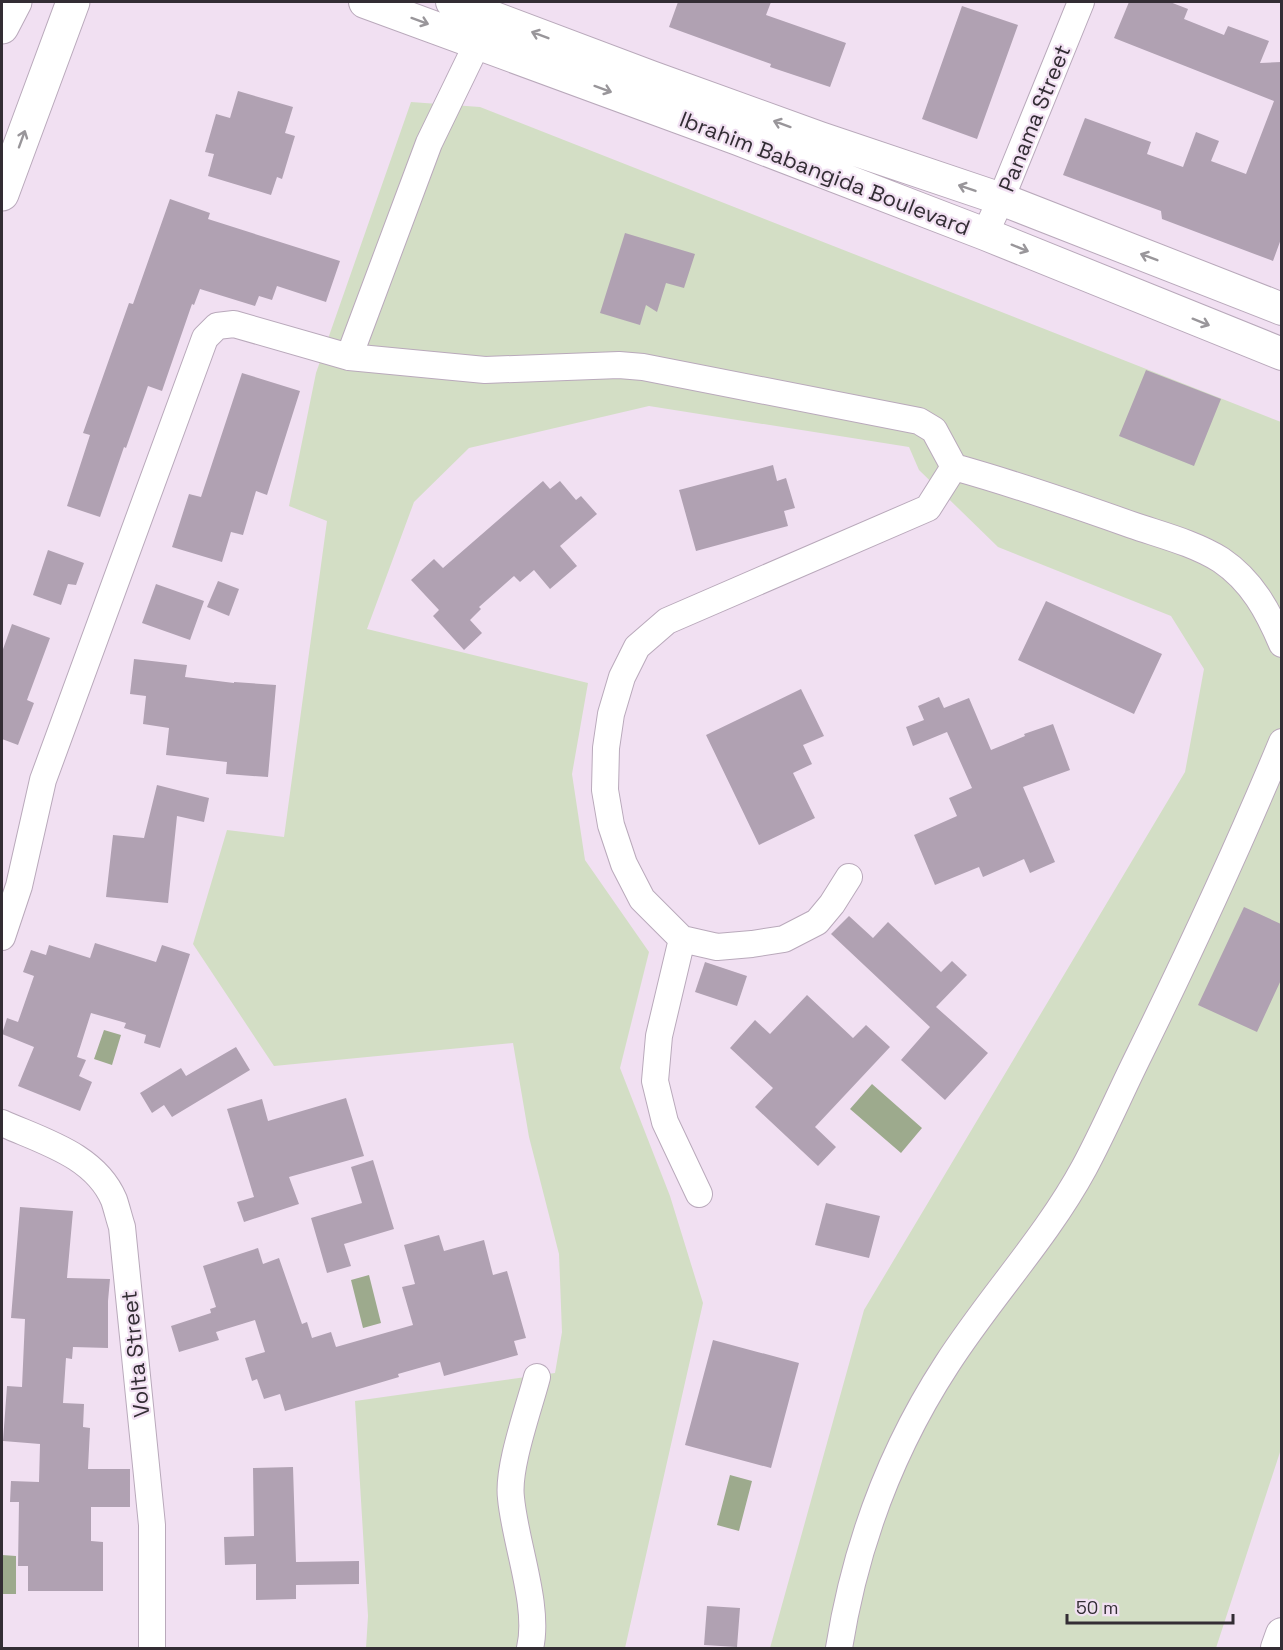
<svg xmlns="http://www.w3.org/2000/svg" width="1283" height="1650" viewBox="0 0 1283 1650" font-family="'Space Grotesk',sans-serif">
	<style>
		.green { fill: #d3dec5 }
		.water { fill: #9daa8d }
		.building { fill: #b0a1b2 }
		.lines { fill: none; stroke-linecap: round; stroke-linejoin: round }
		.minor-casing { stroke: #b9a9bb; stroke-width: 28 }
		.tertiary-casing { stroke: #b9a9bb; stroke-width: 34 }
		.trunk-casing { stroke: #b9a9bb; stroke-width: 35 }
		.motorway-casing { stroke: #b9a9bb; stroke-width: 35 }
		.minor { stroke: #fff; stroke-width: 26 }
		.tertiary { stroke: #fff; stroke-width: 32 }
		.trunk { stroke: #fff; stroke-width: 33 }
		.motorway { stroke: #fff; stroke-width: 33 }
		.oneway { stroke: #99969a }
		.labels { text-anchor: middle; dominant-baseline: central; stroke-width: 4.5; stroke-linejoin: round; paint-order: stroke }
		.street-label { font-size: 22px; fill: #332d34; stroke: #f1e0f2 }
	</style>
	<rect width="100%" height="100%" fill="#f1e0f2"/>
	<!-- green -->
	<path class="green" d="M411 102 480 107 1281 422V1449L1216 1648H770L864 1310 1185 772 1204 669 1171 616 998 547 919 470 909 447 649 406 469 448 414 502 367 629 588 683 572 774 585 860 649 952 620 1068 670 1196 703 1303 625 1648H366L368 1616 355 1401 555 1373 562 1332 559 1254 529 1137 513 1043 274 1066 193 944 227 830 284 837 327 521 289 506 316 373Z"/>
	<!-- water -->
	<path class="water" d="M104 1030 121 1035 112 1065 94 1059Z
		M872 1084 922 1128 901 1153 850 1109Z
		M369 1275 381 1323 363 1328 351 1280Z
		M730 1475 752 1481 739 1531 717 1525Z
		M2 1555 16 1556V1594H2Z"/>
	<!-- building -->
	<path class="building" d="M678 2H771L766 15 846 43 830 87 770 67 771 64 669 27Z
		M1129 2H1170L1188 9 1184 19 1224 35 1228 26 1269 41 1260 63 1281 62V239L1273 261 1162 219 1161 211 1063 175 1085 118 1151 142 1147 154 1183 167 1196 132 1219 141 1211 161 1246 174 1274 101 1114 38Z
		M962 6 1018 25 977 139 922 119Z
		M238 91 293 107 285 133 295 136 282 179 277 177 271 195 208 176 214 154 205 152 216 114 230 118Z
		M170 199 210 213 208 219 340 261 326 302 277 286 272 300 259 296 255 306 200 289 194 305 192 304 162 391 148 386 126 448 124 447 100 517 67 506 90 435 83 433 129 303 133 304Z
		M625 233 695 254 684 288 666 283 657 312 646 305 640 325 600 313Z
		M1146 370 1221 399 1194 466 1119 436Z
		M242 373 300 391 267 495 256 491 243 535 231 532 222 562 172 547 189 494 201 497Z
		M773 465 777 481 786 478 795 508 784 511 788 526 696 551 679 490Z
		M543 481 550 489 560 481 576 500 581 496 597 514 560 546 577 566 550 589 534 570 520 582 514 576 479 607 481 609 470 620 482 633 464 650 433 616 439 610 411 580 434 559 443 568Z
		M48 550 84 563 76 585 68 584 61 605 33 595Z
		M218 581 239 589 229 616 207 607Z
		M156 584 204 601 190 640 142 623Z
		M1046 601 1162 654 1134 714 1018 660Z
		M12 624 50 638 27 700 34 703 18 745 2 739V652Z
		M134 659 187 665 185 677 234 683V682L276 685 268 777 226 774 227 762 166 755 169 728 143 724 146 696 130 694Z
		M801 689 824 736 803 745 812 764 793 773 815 818 759 845 706 735Z
		M939 697 944 708 969 698 991 750 1025 736 1024 734 1053 724 1070 770 1023 787 1055 862 1030 873 1024 859 983 877 979 867 935 885 914 835 957 816 949 798 972 788 947 732 913 746 906 727 924 720 918 706Z
		M157 785 209 798 204 822 177 816 168 903 106 897 113 835 144 838Z
		M1244 907 1281 924V980L1257 1032 1198 1005Z
		M849 916 873 938 888 922 941 972 952 961 967 975 936 1007 988 1053 945 1100 901 1060 930 1027 831 934Z
		M95 943 156 962 162 945 190 954 160 1048 144 1043 146 1035 124 1028 126 1023 91 1013 77 1057 86 1060 79 1076 92 1082 80 1111 18 1086 34 1047 2 1034 7 1018 18 1022 34 976 23 972 31 950 46 955 49 945 90 958Z
		M705 962 747 976 737 1006 695 992Z
		M807 995 853 1038 866 1025 890 1047 815 1127 836 1147 818 1166 755 1107 773 1088 730 1048 755 1020 770 1034Z
		M236 1047 250 1070 172 1117 164 1105 152 1113 140 1093 181 1068 186 1076Z
		M346 1098 364 1156 289 1177 299 1204 244 1222 237 1202 254 1197 227 1109 262 1099 268 1121Z
		M373 1160 394 1229 344 1244 351 1266 327 1273 311 1218 362 1203 351 1167Z
		M826 1203 880 1216 869 1258 815 1245Z
		M20 1207 73 1211 67 1278 110 1279 108 1301V1348L73 1347 72 1359 66 1358 63 1403 84 1404 83 1427 90 1428 88 1469H130V1507H91V1541L103 1542V1591H28V1566H18L19 1502H10L11 1481 39 1482 40 1444 3 1441 7 1386 22 1387 25 1319 11 1318Z
		M439 1235 444 1251 484 1240 493 1275 507 1271 526 1338 514 1341 518 1355 444 1376 440 1362 398 1374 399 1377 285 1411 280 1394 264 1399 257 1379 252 1381 245 1358 265 1352 255 1320 216 1332 219 1340 179 1352 171 1326 211 1313 210 1309 216 1307 203 1266 258 1248 263 1264 279 1258 302 1324 307 1322 312 1338 331 1332 336 1347 413 1325 402 1287 415 1284 404 1245Z
		M713 1340 799 1363 771 1468 685 1445Z
		M293 1467 296 1562 359 1561V1584L296 1585V1599L256 1600V1564L225 1565 224 1537 254 1536 253 1468Z
		M707 1606 740 1608 737 1647 704 1645Z"/>
	<g class="lines">
		<!-- minor casing -->
		<g class="minor-casing">
			<path id="minor" d="M985 234 1001 199 1081 2
				M349 357 429 143 478 42
				M954 467C1015 484 1073 504 1132 525 1161 535 1194 543 1221 560 1252 581 1268 611 1282 644
				M2 937 19 886 43 780 205 338 217 326 234 324 349 357 485 370 619 365 643 367 919 421 934 430 954 467 928 508 667 621 637 647 622 677 611 714 606 748 605 790 611 825 624 864 642 899 682 939 717 947 752 944 784 939 817 922 832 904 849 877
				M682 939 659 1036 655 1081 665 1122 699 1194
				M2 1123C42 1141 95 1155 114 1200 117 1209 119 1218 122 1227L152 1525V1648
				M530 1648C540 1606 515 1543 511 1498 507 1468 529 1408 537 1377
				M839 1648C855 1548 891 1450 947 1364 990 1297 1046 1238 1084 1168 1104 1131 1121 1091 1140 1053 1190 951 1238 848 1282 742"/>
		</g>
		<!-- tertiary casing -->
		<g class="tertiary-casing">
			<path id="tertiary" d="M365 2 738 139 985 234 1282 354
				M452 2 651 77 820 138 1001 199 1282 309
				M1277 1648 1282 1634"/>
		</g>
		<!-- trunk casing -->
		<g class="trunk-casing">
			<path id="trunk" d="M2 194 73 2"/>
		</g>
		<!-- motorway casing -->
		<g class="motorway-casing">
			<path id="motorway" d="M2 27 15 2"/>
		</g>
		<!-- minor -->
		<use href="#minor" class="minor"/>
		<!-- tertiary -->
		<use href="#tertiary" class="tertiary"/>
		<!-- trunk -->
		<use href="#trunk" class="trunk"/>
		<!-- motorway -->
		<use href="#motorway" class="motorway"/>
	</g>
	<!-- one-way arrows -->
	<defs><path id="oneway-shaft" d="M-6 0H5M1.5-3L5.5 0L1.5 3" fill="none" stroke-width="1.6" stroke-linecap="round" stroke-linejoin="round" transform="scale(1.5)"/></defs>
	<g class="oneway">
		<use href="#oneway-shaft" transform="translate(420 21) rotate(20)"/>
		<use href="#oneway-shaft" transform="translate(540 35) rotate(-159)"/>
		<use href="#oneway-shaft" transform="translate(603 89) rotate(20)"/>
		<use href="#oneway-shaft" transform="translate(782 124) rotate(-160)"/>
		<use href="#oneway-shaft" transform="translate(22 139) rotate(-70)"/>
		<use href="#oneway-shaft" transform="translate(967 188) rotate(-161)"/>
		<use href="#oneway-shaft" transform="translate(1020 248) rotate(22)"/>
		<use href="#oneway-shaft" transform="translate(1149 257) rotate(-159)"/>
		<use href="#oneway-shaft" transform="translate(1201 322) rotate(22)"/>
	</g>
	<g class="labels">
		<!-- street labels -->
		<g class="street-label">
			<text transform="translate(1034 118) rotate(-68)">Panama Street</text>
			<text transform="translate(825 173) rotate(21)">Ibrahim Babangida Boulevard</text>
			<text transform="translate(135 1354) rotate(-96)">Volta Street</text>
		</g>
	</g>
	<!-- border -->
	<rect width="1283" height="1650" fill="none" stroke="#332d34" stroke-width="6"/>
	<!-- scale -->
	<path d="M1067 1614v9h166v-9" fill="none" stroke="#332d34" stroke-width="3"/>
	<text x="1076" y="1614" font-size="18" fill="#332d34" stroke="#f1e0f2" stroke-width="4.5" paint-order="stroke">50 m</text>
</svg>
